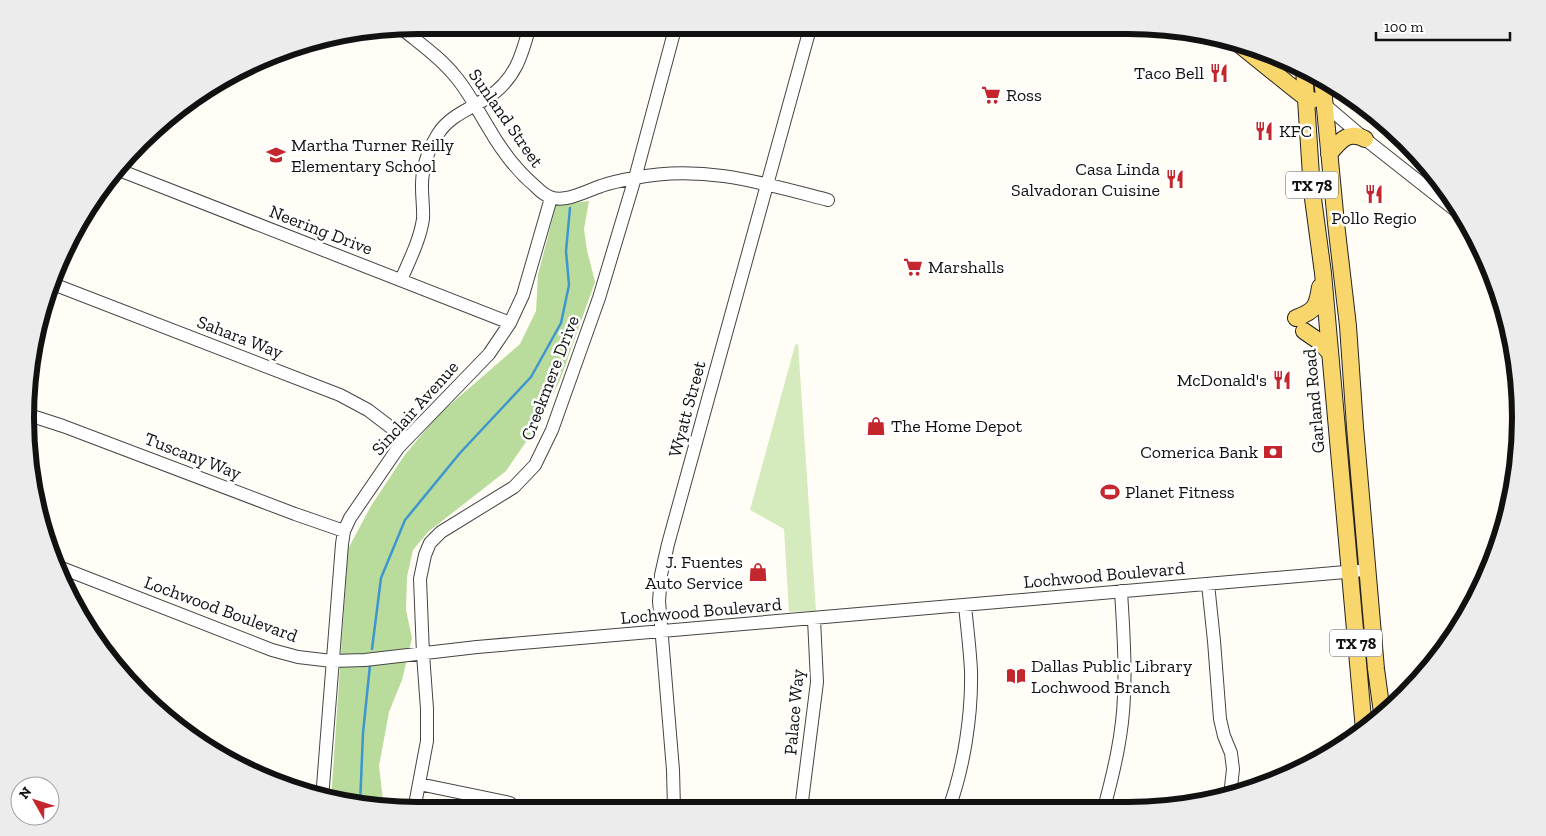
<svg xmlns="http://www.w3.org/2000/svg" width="1546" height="836" viewBox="0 0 1546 836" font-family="'Zilla Slab',serif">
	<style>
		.green { fill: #d5ebbd }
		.forest { fill: #b9dc9c }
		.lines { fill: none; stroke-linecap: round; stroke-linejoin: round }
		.stream { stroke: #3f96cf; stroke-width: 2.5 }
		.minor-casing { stroke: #444; stroke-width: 14 }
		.major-casing { stroke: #222; stroke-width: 18 }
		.minor { stroke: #fff; stroke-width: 12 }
		.major { stroke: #f9d66b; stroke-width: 16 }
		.labels { text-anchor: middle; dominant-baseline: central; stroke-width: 5; stroke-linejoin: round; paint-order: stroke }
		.shield { fill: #fff; stroke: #585858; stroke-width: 1 }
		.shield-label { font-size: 16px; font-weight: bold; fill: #111 }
		.poi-label { font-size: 18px; fill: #111; stroke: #fff; text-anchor: start }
		.street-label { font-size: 18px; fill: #111; stroke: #fff }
		.rim { fill: none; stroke: #111; stroke-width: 6 }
	</style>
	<rect width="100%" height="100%" fill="#fffdf5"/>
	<!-- green -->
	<path class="green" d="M798 344 816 611 789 612 784 529 750 510 795 345Z"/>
	<!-- forest -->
	<path class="forest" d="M589 201 584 229 587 250 595 282 560 380 539 423 506 471 428 532 413 550 407 577 406 610 412 638 402 680 389 712 379 766 384 809 331 800 348 549 371 506 404 456 437 416 520 344 536 311 538 275 556 205Z"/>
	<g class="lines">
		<!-- stream -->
		<path class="stream" d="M372 649 381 578 405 520 460 453 531 377 561 323 569 285 566 251 570 208
			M360 805 363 733 370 665"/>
		<!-- minor casing -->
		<g class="minor-casing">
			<path id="minor" d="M401 28C419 43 440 57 455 76 468 91 477 109 488 127 500 148 516 170 535 186 539 190 544 195 550 197 566 203 586 191 601 186 612 182 623 180 634 178 703 164 763 183 828 200
				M1324 104 1365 139 1464 217
				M119 170 510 323
				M401 280C409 261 420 240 423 219 424 204 420 188 423 173 425 160 431 145 438 134 449 116 470 109 487 98 515 80 522 56 530 25
				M53 284 340 395 368 410 406 439
				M29 415 63 426 295 514 344 531
				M54 565 272 650 298 657 332 661 365 660 477 647 1357 571
				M1208 584 1214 641 1220 719 1224 736 1231 753 1233 769 1230 796
				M419 784 510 803 517 810
				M308 794H323
				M322 799 342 544 344 531 350 518 398 448 489 354 510 323 523 295 551 198
				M949 808C964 767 972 715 971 671 970 649 967 627 965 605
				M1104 808C1114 771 1123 733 1124 695 1126 660 1123 626 1121 591
				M674 809 673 770 659 601 661 575 668 544 811 25
				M801 809 817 682 814 619
				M414 810 427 741V709L423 654 420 579 425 555 430 543 441 532 514 487 535 465 552 430 599 298 635 178 676 25"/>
		</g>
		<!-- major casing -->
		<g class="major-casing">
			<path id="major" d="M1235 41 1292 87 1306 98 1312 100
				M1304 69 1312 191 1323 273 1364 730
				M1322 77 1336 223 1348 326 1355 427 1376 669 1382 713
				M1329 154C1340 141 1348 130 1365 139
				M1296 318C1315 311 1317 307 1320 287
				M1304 331 1320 342 1330 353"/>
		</g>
		<!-- minor -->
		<use href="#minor" class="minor"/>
		<!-- major -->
		<use href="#major" class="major"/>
	</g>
	<!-- icons -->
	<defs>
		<g id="restaurant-bare" transform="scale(1.5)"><path d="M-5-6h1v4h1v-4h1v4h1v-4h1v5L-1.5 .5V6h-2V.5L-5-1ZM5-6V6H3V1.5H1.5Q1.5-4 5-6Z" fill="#c4262e" stroke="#fff" stroke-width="2.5" paint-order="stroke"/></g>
		<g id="supermarket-bare" transform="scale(1.5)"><path d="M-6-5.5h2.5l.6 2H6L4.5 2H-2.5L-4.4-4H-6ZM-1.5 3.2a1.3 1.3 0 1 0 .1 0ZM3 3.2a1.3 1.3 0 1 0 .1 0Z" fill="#c4262e" stroke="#fff" stroke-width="2.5" paint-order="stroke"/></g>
		<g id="school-bare" transform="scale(1.5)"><path d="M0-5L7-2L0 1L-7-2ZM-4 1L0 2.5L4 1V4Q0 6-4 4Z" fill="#c4262e" stroke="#fff" stroke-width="2.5" paint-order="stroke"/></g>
		<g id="shop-bare" transform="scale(1.5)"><path d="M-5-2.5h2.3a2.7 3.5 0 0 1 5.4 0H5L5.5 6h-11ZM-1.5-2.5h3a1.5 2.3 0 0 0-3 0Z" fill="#c4262e" stroke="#fff" stroke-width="2.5" paint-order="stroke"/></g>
		<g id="bank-bare" transform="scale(1.5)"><path d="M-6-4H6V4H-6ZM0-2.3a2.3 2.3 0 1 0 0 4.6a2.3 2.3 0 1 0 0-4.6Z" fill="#c4262e" stroke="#fff" stroke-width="2.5" paint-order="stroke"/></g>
		<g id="stadium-bare" transform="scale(1.5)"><path d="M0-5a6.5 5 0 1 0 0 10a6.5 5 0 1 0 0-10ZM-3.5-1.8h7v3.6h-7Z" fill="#c4262e" stroke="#fff" stroke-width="2.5" paint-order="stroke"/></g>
		<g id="library-bare" transform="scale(1.5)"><path d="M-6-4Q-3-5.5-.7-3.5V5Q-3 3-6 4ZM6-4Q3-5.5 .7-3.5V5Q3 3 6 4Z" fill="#c4262e" stroke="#fff" stroke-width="2.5" paint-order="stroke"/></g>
	</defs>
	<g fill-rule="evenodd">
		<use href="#restaurant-bare" x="1219" y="73"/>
		<use href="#supermarket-bare" x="991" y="95"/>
		<use href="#restaurant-bare" x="1264" y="131"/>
		<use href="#school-bare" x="276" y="155"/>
		<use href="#restaurant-bare" x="1175" y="179"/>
		<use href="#restaurant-bare" x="1374" y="194"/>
		<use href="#supermarket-bare" x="913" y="267"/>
		<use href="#restaurant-bare" x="1282" y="380"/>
		<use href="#shop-bare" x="876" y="426"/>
		<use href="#bank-bare" x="1273" y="452"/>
		<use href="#stadium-bare" x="1110" y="492"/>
		<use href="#shop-bare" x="758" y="572"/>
		<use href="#library-bare" x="1016" y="676"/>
	</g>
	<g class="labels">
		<!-- shield labels -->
		<g class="shield">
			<rect x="1286" y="171.5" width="52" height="27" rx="4"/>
			<rect x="1330" y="629.5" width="52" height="27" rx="4"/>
		</g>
		<g class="shield-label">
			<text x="1312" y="185">TX 78</text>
			<text x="1356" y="643">TX 78</text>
		</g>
		<!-- poi labels -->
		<g class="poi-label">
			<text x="1204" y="73" text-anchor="end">Taco Bell</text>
			<text x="1006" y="95">Ross</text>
			<text x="1279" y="131">KFC</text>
			<text x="291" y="145">Martha Turner Reilly<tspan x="291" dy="21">Elementary School</tspan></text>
			<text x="1160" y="169" text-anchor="end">Casa Linda<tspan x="1160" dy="21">Salvadoran Cuisine</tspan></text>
			<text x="1374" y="218" text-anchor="middle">Pollo Regio</text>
			<text x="928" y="267">Marshalls</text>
			<text x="1267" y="380" text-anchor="end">McDonald's</text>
			<text x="891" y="426">The Home Depot</text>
			<text x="1258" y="452" text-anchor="end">Comerica Bank</text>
			<text x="1125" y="492">Planet Fitness</text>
			<text x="743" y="562" text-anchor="end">J. Fuentes<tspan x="743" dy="21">Auto Service</tspan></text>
			<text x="1031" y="666">Dallas Public Library<tspan x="1031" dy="21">Lochwood Branch</tspan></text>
		</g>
		<!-- street labels -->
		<g class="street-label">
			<text transform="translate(506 118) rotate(55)">Sunland Street</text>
			<text transform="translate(321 230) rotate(21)">Neering Drive</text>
			<text transform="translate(240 337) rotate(21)">Sahara Way</text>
			<text transform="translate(550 378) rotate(-69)">Creekmere Drive</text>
			<text transform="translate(1314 401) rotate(-95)">Garland Road</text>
			<text transform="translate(415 408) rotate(-48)">Sinclair Avenue</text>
			<text transform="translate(687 409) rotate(-75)">Wyatt Street</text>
			<text transform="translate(193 456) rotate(21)">Tuscany Way</text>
			<text transform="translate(1104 575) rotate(-5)">Lochwood Boulevard</text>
			<text transform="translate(221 609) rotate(20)">Lochwood Boulevard</text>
			<text transform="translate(701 611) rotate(-5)">Lochwood Boulevard</text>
			<text transform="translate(794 712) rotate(-85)">Palace Way</text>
		</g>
	</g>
	<!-- crop -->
	<path d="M0 0H1546V836H0ZM418 34H1128A384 384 0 0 1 1512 418V418A384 384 0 0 1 1128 802H418A384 384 0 0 1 34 418V418A384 384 0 0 1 418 34Z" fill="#ececec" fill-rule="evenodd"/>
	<path class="rim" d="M418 34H1128A384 384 0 0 1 1512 418V418A384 384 0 0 1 1128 802H418A384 384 0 0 1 34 418V418A384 384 0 0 1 418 34Z"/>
	<!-- north arrow -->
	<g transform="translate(35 801) rotate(309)"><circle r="24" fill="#ffffff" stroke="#a0a0a0"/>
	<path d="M0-4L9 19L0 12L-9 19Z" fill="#c4262e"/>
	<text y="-8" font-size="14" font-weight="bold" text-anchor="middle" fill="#111111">N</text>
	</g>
	<!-- scale -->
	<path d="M1376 32v8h134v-8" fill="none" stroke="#111111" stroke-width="2.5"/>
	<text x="1384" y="32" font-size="15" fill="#111111" stroke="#ffffff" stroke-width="4" paint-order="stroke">100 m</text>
</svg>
